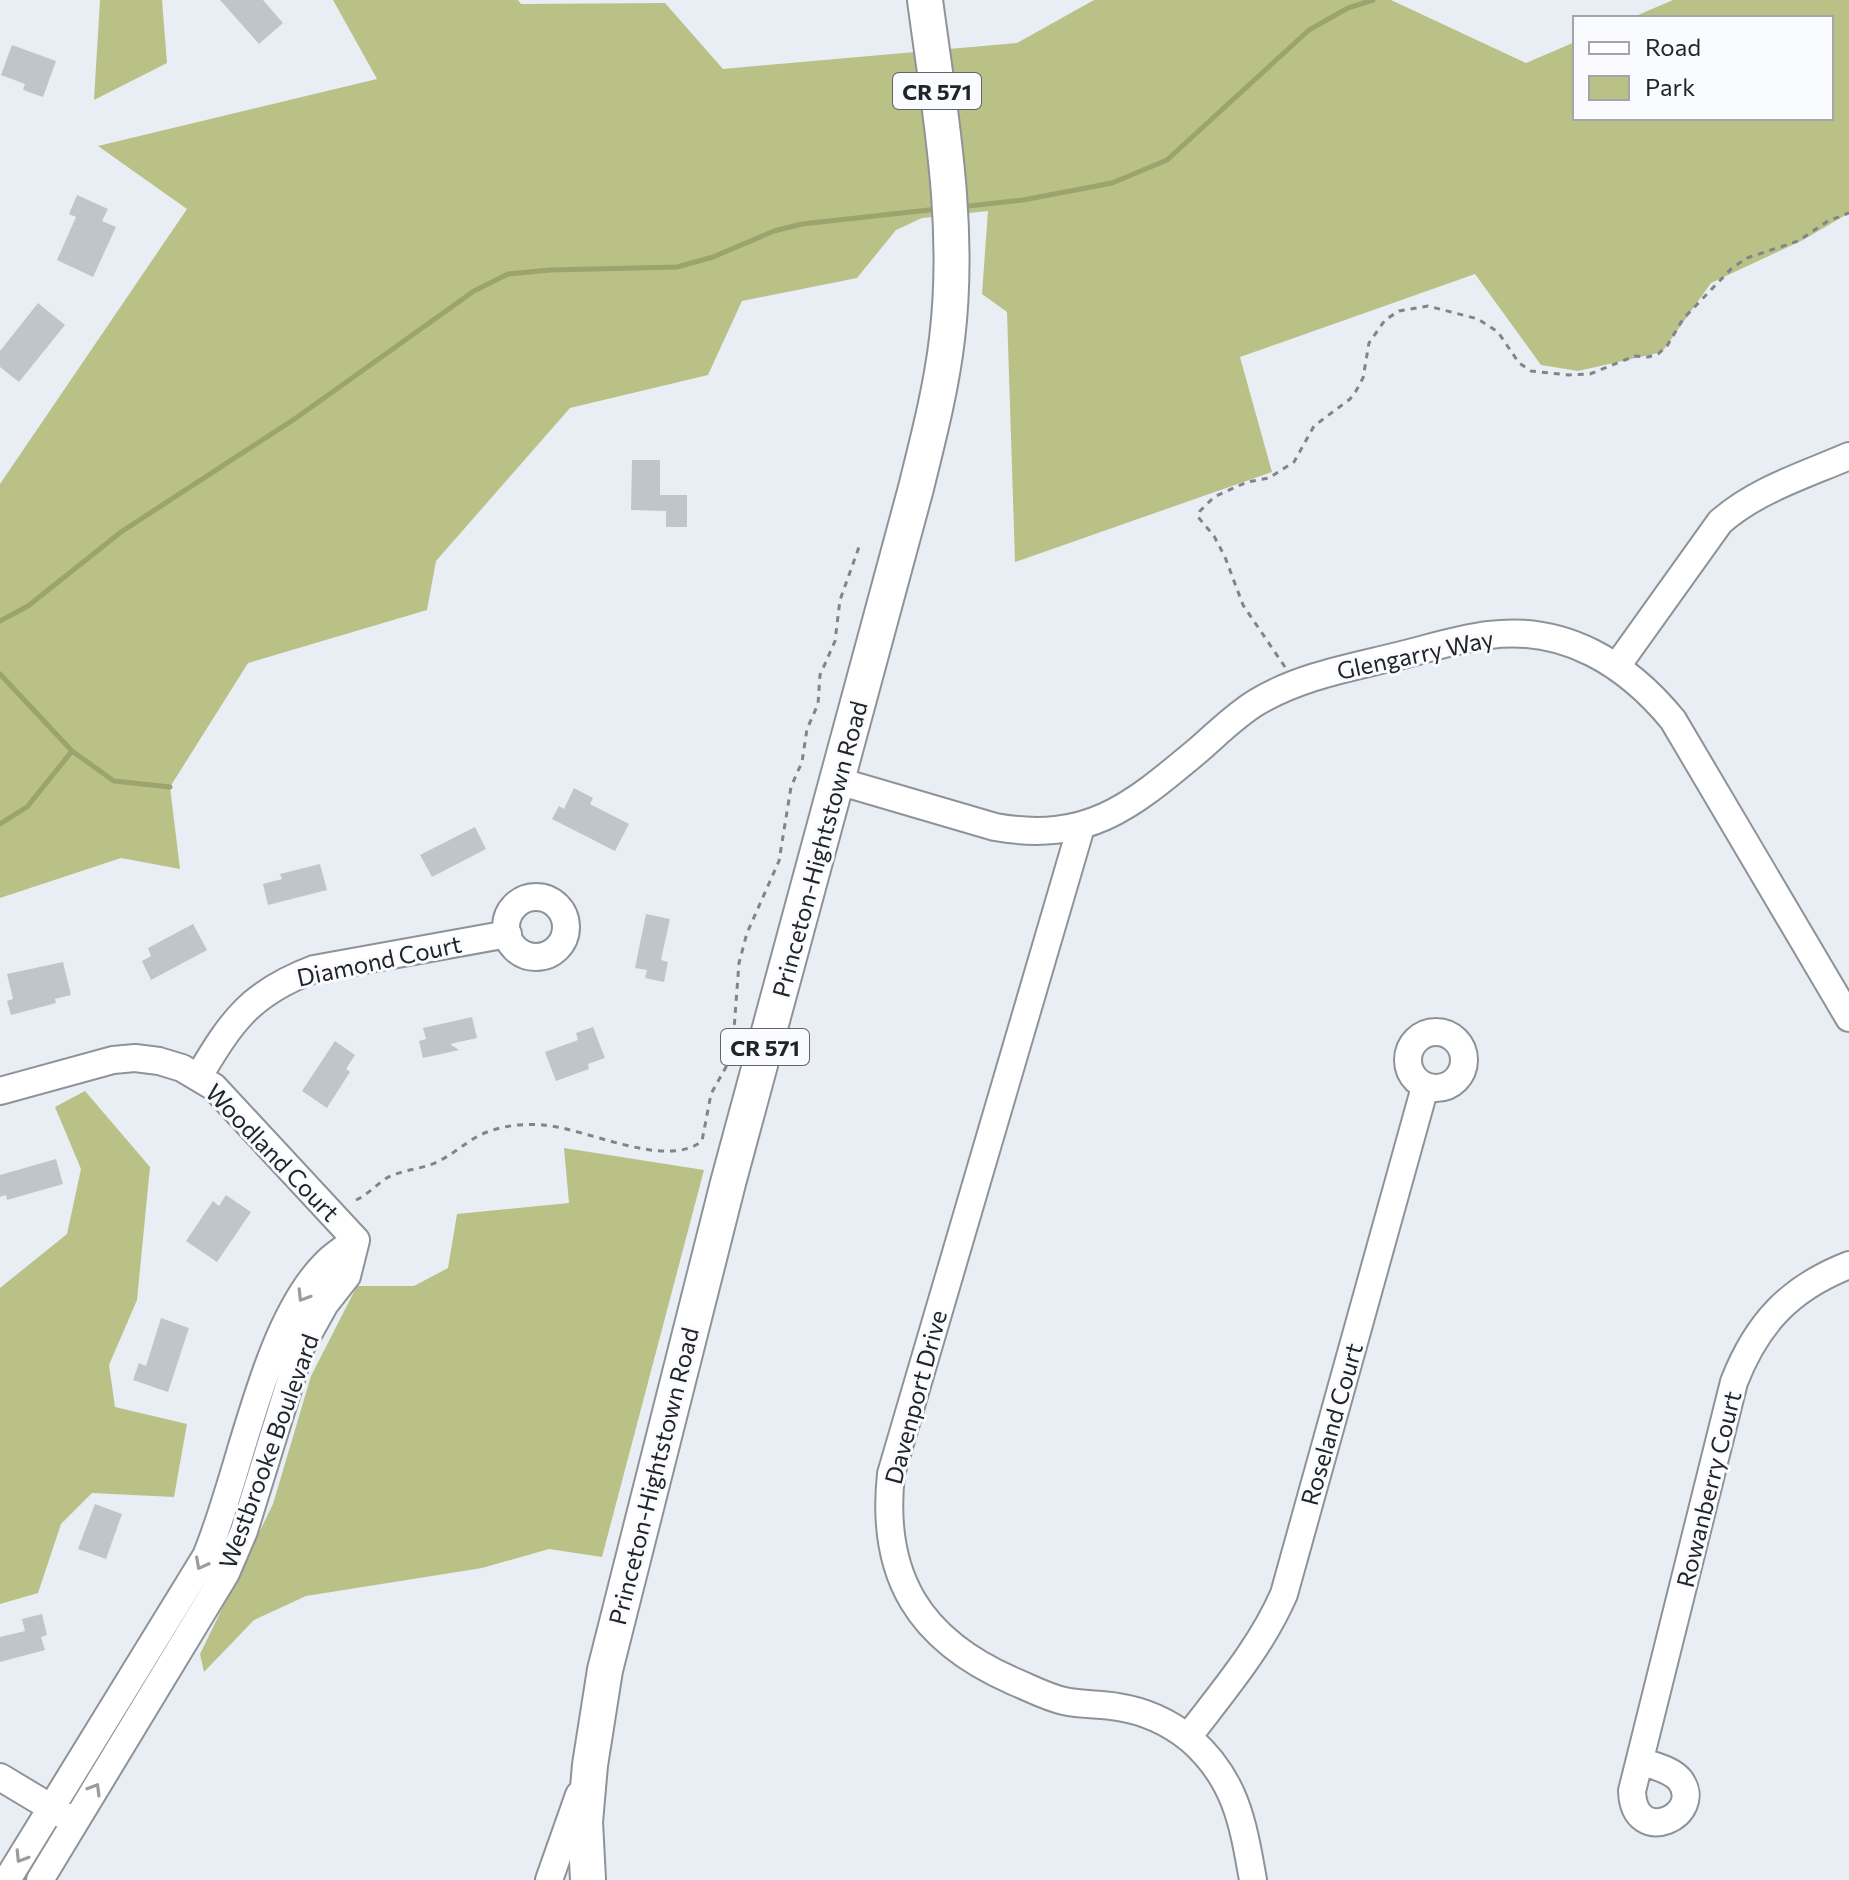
<svg xmlns="http://www.w3.org/2000/svg" width="1849" height="1880" viewBox="0 0 1849 1880" font-family="Commissioner,sans-serif">
	<style>
		.green { fill: #b9c187 }
		.lines { fill: none; stroke-linecap: round; stroke-linejoin: round }
		.stream { stroke: #9ba36e; stroke-width: 5 }
		.building { fill: #c0c5cc }
		.minor-casing { stroke: #8e9399; stroke-width: 30 }
		.major-casing { stroke: #8e9399; stroke-width: 38 }
		.path { stroke: #818489; stroke-width: 3; stroke-dasharray: 6 6; stroke-linecap: butt }
		.minor { stroke: #fff; stroke-width: 26 }
		.major { stroke: #fff; stroke-width: 34 }
		.oneway { stroke: #9c9c9e }
		.labels { text-anchor: middle; dominant-baseline: central; stroke-width: 6; stroke-linejoin: round; paint-order: stroke }
		.shield { fill: #f9fbfe; stroke: #636468; stroke-width: 2 }
		.shield-label { font-size: 22px; font-weight: bold; fill: #232427 }
		.street-label { font-size: 24px; fill: #232427; stroke: #f9fbfe }
	</style>
	<rect width="100%" height="100%" fill="#e9eef5"/>
	<!-- green -->
	<path class="green" d="M100 0H162L167 63 94 100Z
		M333 0H518L521 4 665 3 723 69 1017 43 1094 0H1391L1526 63 1575 42V118H1831V18H1631L1673 0H1849V213L1803 240 1711 283 1662 352 1578 371 1541 365 1475 274 1240 357 1272 472 1015 562 1007 312 982 294 988 211 922 218 896 230 857 278 742 301 708 375 570 408 436 561 427 610 248 663 170 787 180 869 121 858 0 898V484L187 209 98 146 377 79Z
		M85 1091 150 1167 137 1300 109 1365 115 1407 187 1424 174 1497 92 1493 61 1524 38 1593 0 1604V1288L67 1234 81 1169 55 1107Z
		M564 1148 704 1170 602 1557 549 1549 482 1568 306 1596 254 1620 204 1672 200 1654 273 1504 311 1376 357 1286H414L448 1268 457 1214 569 1203Z"/>
	<g class="lines">
		<!-- stream -->
		<path class="stream" d="M960 207 1023 200 1112 183 1167 160 1309 30 1348 8 1373 0
			M0 621 28 606 121 532 296 418 474 291 508 274 550 270 677 267 713 257 774 231 802 224 938 209
			M0 674 72 751 114 781 170 787
			M0 824 27 807 72 751"/>
	</g>
	<!-- building -->
	<path class="building" d="M220 0H263L283 23 259 44Z
		M12 45 56 61 43 97 23 90 25 84 1 75Z
		M77 195 108 209 102 221 116 227 93 277 57 260 76 217 69 214Z
		M38 303 65 325 19 382 0 367V351Z
		M632 460H660V495H687V527H666V511L631 510Z
		M574 788 593 798 590 804 629 824 615 851 552 819 559 806 564 809Z
		M475 827 486 849 432 877 420 855Z
		M320 864 327 890 268 905 263 884 282 879 280 874Z
		M646 914 670 919 661 960 668 962 664 982 645 978 647 970 635 968Z
		M193 924 207 950 151 980 142 961 151 956 148 948Z
		M63 962 71 995 55 999 56 1003 11 1015 7 1001 13 999 7 974Z
		M472 1017 477 1038 450 1044 459 1050 423 1058 419 1041 426 1039 423 1028Z
		M593 1027 605 1058 588 1064 589 1069 556 1081 545 1052 578 1040 576 1033Z
		M335 1041 355 1055 346 1069 350 1072 327 1108 302 1091Z
		M56 1159 63 1184 7 1200 6 1195 0 1197V1175Z
		M226 1195 251 1212 217 1262 186 1241 213 1201 219 1206Z
		M161 1318 189 1328 168 1392 133 1380 139 1363 146 1366Z
		M95 1504 122 1514 106 1559 78 1549Z
		M42 1614 47 1635 41 1637 45 1650 0 1662V1637L25 1631 22 1619Z"/>
	<g class="lines">
		<!-- minor casing -->
		<g class="minor-casing">
			<path id="minor" d="M1617 666 1720 522C1756 490 1805 475 1849 456
				M838 781 995 827C1087 843 1129 808 1196 752 1216 735 1234 716 1257 702 1297 678 1343 669 1389 658 1421 651 1455 639 1489 635 1565 625 1627 664 1673 720L1849 1018
				M1081 827 891 1474C880 1576 919 1640 1013 1681 1030 1688 1046 1697 1064 1701 1082 1705 1100 1704 1118 1707 1144 1711 1170 1723 1190 1739 1236 1779 1243 1823 1253 1880
				M506 927a30 30 0 1 1 60 0a30 30 0 1 1-60 0Z
				M1408 1060a28 28 0 1 1 56 0a28 28 0 1 1-56 0Z
				M199 1076C232 1020 251 993 314 969L508 934
				M0 1091 113 1060 135 1058 159 1061 182 1068 214 1087 356 1240
				M1188 1737C1223 1691 1261 1647 1284 1594L1425 1087
				M1641 1761C1653 1766 1671 1769 1680 1780 1706 1815 1634 1849 1632 1791L1734 1382C1757 1323 1790 1288 1849 1265
				M0 1777 65 1816
				M7 1880 206 1556C241 1473 264 1323 327 1262 335 1254 346 1247 356 1240
				M40 1880 226 1573 244 1531 301 1347 325 1304 347 1276 356 1240
				M549 1880 579 1795"/>
		</g>
		<!-- major casing -->
		<g class="major-casing">
			<path id="major" d="M588 1880 585 1822 590 1765 605 1670 728 1183 916 488C928 439 941 390 947 339 961 225 940 113 925 0"/>
		</g>
		<!-- path -->
		<path class="path" d="M1285 667 1243 605 1225 557 1214 536 1198 517 1200 511 1214 497 1247 482 1269 478 1294 462 1314 426 1350 399 1356 391 1363 378 1369 343 1385 320 1399 311 1428 306 1478 319 1498 332 1519 363 1531 371 1569 375 1590 374 1635 356 1648 357 1658 354 1667 346 1683 319 1732 268 1747 258 1798 241 1828 221 1849 213
			M356 1200C367 1195 375 1186 385 1179 402 1169 420 1170 437 1162 452 1155 464 1144 478 1136 498 1126 522 1123 543 1125 586 1128 666 1170 702 1141L711 1094 726 1067 734 1029 739 963 747 933 779 861 791 787 802 762 807 729 818 704 820 675 835 641 840 600 859 547"/>
		<!-- minor -->
		<use href="#minor" class="minor"/>
		<!-- major -->
		<use href="#major" class="major"/>
	</g>
	<!-- one-way arrows -->
	<defs><path id="oneway-chevron" d="M-2-3.5L2.5 0L-2 3.5" fill="none" stroke-width="1.6" stroke-linecap="round" stroke-linejoin="round" transform="scale(2)"/></defs>
	<g class="oneway">
		<use href="#oneway-chevron" transform="translate(303 1296) rotate(122)"/>
		<use href="#oneway-chevron" transform="translate(201 1564) rotate(118)"/>
		<use href="#oneway-chevron" transform="translate(95 1789) rotate(-59)"/>
		<use href="#oneway-chevron" transform="translate(21 1857) rotate(122)"/>
	</g>
	<g class="labels">
		<!-- shield labels -->
		<g class="shield">
			<rect x="893" y="73" width="88" height="36" rx="6"/>
			<rect x="721" y="1029" width="88" height="36" rx="6"/>
		</g>
		<g class="shield-label">
			<text x="937" y="91">CR 571</text>
			<text x="765" y="1047">CR 571</text>
		</g>
		<!-- street labels -->
		<g class="street-label">
			<text transform="translate(1415 654) rotate(-12)">Glengarry Way</text>
			<text transform="translate(819 849) rotate(-75)">Princeton-Hightstown Road</text>
			<text transform="translate(379 960) rotate(-12)">Diamond Court</text>
			<text transform="translate(273 1152) rotate(46)">Woodland Court</text>
			<text transform="translate(915 1397) rotate(-75)">Davenport Drive</text>
			<text transform="translate(1331 1424) rotate(-74)">Roseland Court</text>
			<text transform="translate(268 1451) rotate(-70)">Westbrooke Boulevard</text>
			<text transform="translate(653 1476) rotate(-76)">Princeton-Hightstown Road</text>
			<text transform="translate(1708 1489) rotate(-76)">Rowanberry Court</text>
		</g>
	</g>
	<!-- legend -->
	<rect x="1573" y="16" width="260" height="104" fill="#f9fbfe" stroke="#a3a5a8" stroke-width="2"/>
	<rect x="1589" y="42" width="40" height="12" fill="#ffffff" stroke="#a3a5a8" stroke-width="2"/>
	<text x="1645" y="56" font-size="24" fill="#232427">Road</text>
	<rect x="1589" y="76" width="40" height="24" fill="#b9c187" stroke="#a3a5a8" stroke-width="2"/>
	<text x="1645" y="96" font-size="24" fill="#232427">Park</text>
</svg>
